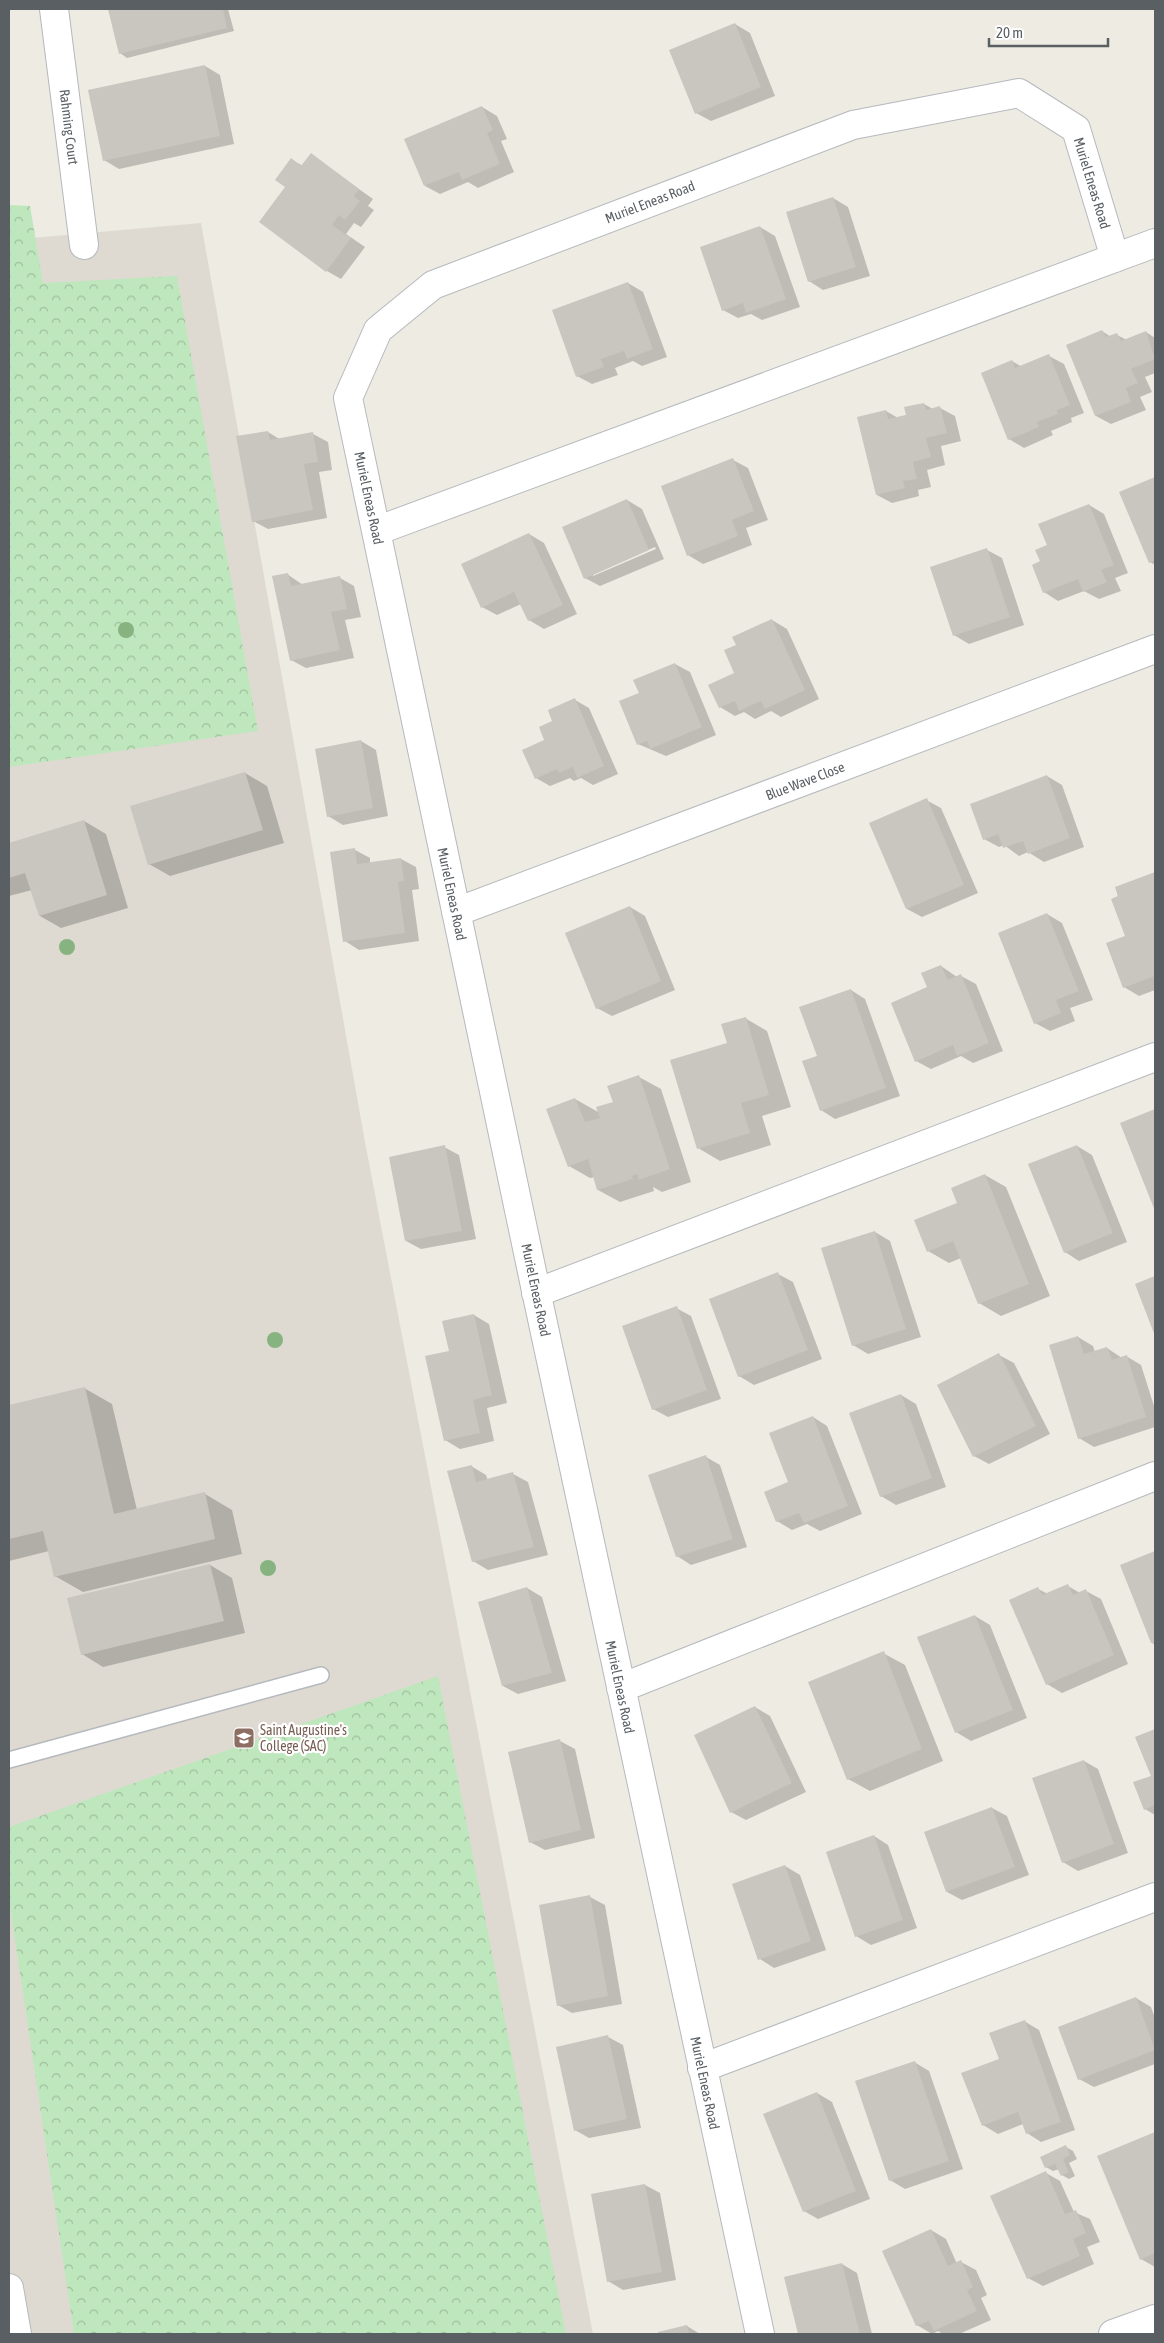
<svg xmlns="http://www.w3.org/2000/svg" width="1164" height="2343" viewBox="0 0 1164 2343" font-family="'Asap Condensed',sans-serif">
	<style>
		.education { fill: #dedad1 }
		.forest { fill: url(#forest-crowns) }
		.shadow { fill: #0003; fill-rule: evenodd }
		.building { fill: #c9c5bf }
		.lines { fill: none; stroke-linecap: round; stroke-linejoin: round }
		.lane-casing { stroke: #b5b9bd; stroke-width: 18 }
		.street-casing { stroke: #b5b9bd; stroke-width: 30 }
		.lane { stroke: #fff; stroke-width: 15 }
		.street { stroke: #fff; stroke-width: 28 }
		.tree { fill: #86b380 }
		.labels { text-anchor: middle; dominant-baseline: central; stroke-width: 4.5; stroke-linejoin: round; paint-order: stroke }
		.street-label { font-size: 14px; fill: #5a5f64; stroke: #fff }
		.education-label { font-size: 14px; fill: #785e54; stroke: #fff; text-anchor: start }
	</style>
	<defs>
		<pattern id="forest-crowns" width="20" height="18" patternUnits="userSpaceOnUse" patternTransform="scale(1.25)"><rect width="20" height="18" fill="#bfe7bd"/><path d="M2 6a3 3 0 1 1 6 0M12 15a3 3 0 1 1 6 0" fill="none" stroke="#9ebe9d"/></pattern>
	</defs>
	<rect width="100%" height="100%" fill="#eeebe2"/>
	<!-- education -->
	<path class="education" d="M201 223 365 1142 593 2334H9V240Z"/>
	<!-- forest -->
	<path class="forest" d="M9 205 30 206 43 283 177 276 258 731 9 767Z
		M438 1676 566 2334H74L9 1900V1827Z"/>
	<!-- shadow -->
	<path class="shadow" d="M109 9H228L234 31 127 58 120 53Z
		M735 24 750 33 775 96 711 121 696 113Z
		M205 66 220 75 234 144 119 169 104 160Z
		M482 107 497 116 507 139 501 141 514 172 478 188 468 182 440 194 425 186Z
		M311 155 373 199 368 206 374 210 361 227 354 223 346 234 365 247 341 279 327 271 287 186 292 160 303 166Z
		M833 198 848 207 870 276 823 290 809 281Z
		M760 227 775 236 800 307 762 320 751 314 738 318 723 310Z
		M628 283 643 292 667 357 642 366 633 361 615 368 618 375 592 384 577 376Z
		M1102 331 1111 337 1117 335 1127 340 1146 332 1155 338V373L1145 377 1152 392 1140 397 1146 410 1111 424 1096 416 1067 345Z
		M1049 356 1064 364 1084 413 1071 418 1072 422 1051 431 1053 435 1024 448 1009 439 1012 361 1022 367Z
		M924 404 933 409 940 408 955 416 961 441 941 446 945 465 927 470 931 487 918 490 919 496 892 503 877 495 886 411 898 418 907 415Z
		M268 432 281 440 313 434 328 442 332 470 319 472 327 518 268 529 253 521Z
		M733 460 748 468 768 520 746 528 752 545 703 564 688 555Z
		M1155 478V565L1150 562Z
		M627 500 642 509 664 559 600 586 585 578ZM655 547 656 549 593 576V574Z
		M1089 505 1104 514 1128 573 1115 578 1121 591 1099 599 1084 591 1058 601 1044 592 1041 562 1048 546Z
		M529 534 544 543 577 614 544 629 529 620 521 604 497 615 482 607Z
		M987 550 1002 558 1024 625 969 644 954 635Z
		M287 574 303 585 340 578 354 586 361 617 345 620 354 658 306 668 291 660Z
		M772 620 787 629 819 699 781 717 771 711 755 719 744 712 735 716 720 707 736 674 737 645Z
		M675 664 690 672 716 735 666 756 638 744 640 693Z
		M575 700 589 708 618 774 593 785 581 778 574 781 570 778 550 786 536 778 546 741 554 721Z
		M361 741 376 750 388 816 343 825 328 816Z
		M245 773 267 786 284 843 170 876 149 864Z
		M1047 776 1062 785 1084 847 1044 862 1028 852 1019 856 1004 845 999 847 984 839Z
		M926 800 941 808 978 893 922 917 907 909Z
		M84 821 106 834 128 908 61 928 40 916 32 890 9 896V844Z
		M355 850 370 858V864L401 859 416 867 419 889 412 890 419 941 359 950 345 941Z
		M1155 873V990L1139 996 1124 987 1127 937 1116 888Z
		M630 907 645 916 675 990 612 1016 597 1008Z
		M1047 914 1062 923 1093 1000 1070 1008 1075 1021 1050 1031 1035 1023Z
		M941 966 957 977 961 976 976 984 1003 1051 973 1063 961 1056 931 1069 916 1061 928 988Z
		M851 990 865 999 900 1096 835 1119 821 1110 818 1057Z
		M745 1018 767 1031 791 1107 762 1116 771 1145 720 1161 698 1148 728 1044Z
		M639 1077 661 1089 691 1182 662 1192 653 1187 654 1191 620 1202 598 1190 595 1177 590 1178 569 1166 575 1099 600 1113 614 1102Z
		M1155 1110V1208L1121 1124Z
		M1077 1146 1092 1155 1127 1242 1079 1261 1065 1252Z
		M444 1147 459 1155 476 1239 421 1249 406 1241Z
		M985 1175 1006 1187 1050 1296 1001 1316 979 1303 961 1258 949 1263 928 1251 959 1204Z
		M875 1232 890 1241 921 1337 868 1354 853 1345Z
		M778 1274 793 1282 822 1359 754 1385 739 1376Z
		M1155 1277V1333L1136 1285Z
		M676 1308 691 1316 721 1399 668 1417 653 1409Z
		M474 1315 489 1324 507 1403 487 1408 494 1441 460 1449 445 1440Z
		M1078 1337 1093 1346 1095 1352 1107 1348 1122 1358 1126 1356 1141 1365 1155 1409V1427L1094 1447 1079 1438Z
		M999 1355 1014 1363 1050 1434 989 1464 974 1456Z
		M84 1388 112 1404 137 1510 205 1494 232 1510 242 1554 83 1592 55 1576 49 1551 9 1561V1406Z
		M901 1395 916 1404 946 1487 896 1505 881 1496Z
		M813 1417 827 1426 862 1514 820 1531 807 1524 792 1530 777 1521Z
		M706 1457 720 1465 747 1547 691 1565 677 1556Z
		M471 1466 486 1475 488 1481 513 1474 528 1482 548 1555 488 1570 473 1561Z
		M1155 1552V1645L1152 1643 1121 1566Z
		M210 1565 232 1578 245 1633 103 1667 82 1654Z
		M1068 1586 1080 1593 1086 1591 1101 1599 1128 1664 1062 1693 1047 1684 1038 1589 1048 1594Z
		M527 1588 542 1597 566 1681 518 1694 503 1686Z
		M975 1616 990 1625 1027 1718 971 1741 956 1732Z
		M883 1653 905 1665 943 1761 870 1791 848 1779Z
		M755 1707 770 1716 806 1792 746 1820 731 1812Z
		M1155 1730V1815L1145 1809 1152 1777 1136 1738Z
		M560 1741 575 1749 595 1838 545 1850 530 1842Z
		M1084 1761 1098 1769 1128 1853 1078 1871 1063 1862Z
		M992 1808 1007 1816 1029 1875 962 1900 947 1892 926 1832Z
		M874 1836 888 1845 917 1928 871 1945 856 1936Z
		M785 1866 800 1875 826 1950 774 1968 760 1959Z
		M590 1897 605 1905 622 2004 572 2013 558 2005Z
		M1136 1998 1151 2007 1155 2018V2064L1094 2087 1079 2079Z
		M1024 2021 1039 2030 1075 2130 1041 2142 1027 2133 1023 2124 998 2134 983 2125 1000 2060Z
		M608 2037 623 2045 641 2128 589 2138 575 2130Z
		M914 2062 929 2071 963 2169 905 2189 890 2180Z
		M817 2093 832 2102 870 2199 818 2219 804 2211Z
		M1155 2134V2267L1141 2259Z
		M1066 2147 1073 2151 1077 2159 1069 2163 1075 2176 1069 2179 1062 2175 1059 2169 1053 2171 1046 2167Z
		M1046 2173 1060 2181 1074 2212 1090 2219 1100 2242 1087 2247 1094 2264 1043 2286 1028 2278Z
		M645 2185 660 2193 676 2280 623 2290 608 2281Z
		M931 2230 946 2239 957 2264 961 2262 976 2270 987 2295 981 2298 991 2320 959 2334H943L938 2331 932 2334 917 2325Z
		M842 2264 857 2273 872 2334H800L786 2278Z
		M687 2326 700 2334 659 2333Z"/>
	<!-- building -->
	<path class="building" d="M108 9H223L227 28 119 54Z
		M735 23 761 87 695 114 669 50Z
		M205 65 220 136 103 161 88 90Z
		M482 106 493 130 487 133 500 164 462 180 459 172 424 186 404 139Z
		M311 153 359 189 354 196 360 201 345 220 339 215 332 225 351 238 326 272 259 222 285 187 275 180 291 158 301 166Z
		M833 197 856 267 808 282 786 212Z
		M760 226 786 299 746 313 743 303 722 311 700 247Z
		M628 282 653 349 627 359 624 351 601 359 604 367 576 377 552 310Z
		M1102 330 1106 337 1117 333 1121 341 1146 331 1155 359 1131 369 1138 383 1126 388 1131 402 1095 416 1066 345Z
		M1049 354 1070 405 1057 410 1058 414 1037 422 1039 427 1008 440 981 373 1012 360 1015 368Z
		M924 403 926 410 940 406 947 433 926 438 931 457 913 462 917 479 903 481 905 488 876 495 857 417 886 410 888 419 906 415 904 407Z
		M268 431 270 440 313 432 318 462 304 464 313 510 252 522 236 436Z
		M733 458 754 511 732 520 738 536 687 556 661 486Z
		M1155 477V560L1149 563 1119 492Z
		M627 499 649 550 584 579 562 527Z
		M1089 504 1114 565 1101 570 1107 582 1083 592 1078 579 1043 593 1032 565 1040 561 1035 550 1047 545 1038 524Z
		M529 533 563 605 528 621 514 592 481 608 461 564Z
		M987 548 1010 617 953 636 930 567Z
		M288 573 291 586 340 576 347 609 331 612 340 650 290 661 272 576Z
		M772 619 805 690 765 709 761 701 739 711 735 701 719 708 708 685 734 673 724 650 736 645 732 637Z
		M675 663 702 727 650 749 647 741 637 745 619 701 639 693 633 680Z
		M575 698 604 766 577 778 573 767 559 773 557 769 535 779 522 750 544 740 539 727 552 721 548 710Z
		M361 740 373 808 327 817 315 749Z
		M245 772 263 830 148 865 130 806Z
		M1047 775 1070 838 1028 854 1023 841 1003 848 998 834 983 840 970 804Z
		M927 798 964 885 906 909 869 823Z
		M84 820 107 895 39 916 25 873 9 878V843Z
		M355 848 357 864 401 858 404 881 398 882 405 933 343 942 330 852Z
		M1155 872V976L1123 988 1106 943 1125 936 1111 899 1118 896 1115 887Z
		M630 906 661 981 596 1009 565 933Z
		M1047 913 1079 991 1056 1000 1061 1013 1034 1024 998 933Z
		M941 965 948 980 961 974 989 1043 957 1056 953 1045 915 1062 891 1003 927 987 921 973Z
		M851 989 886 1088 820 1111 802 1061 817 1056 799 1007Z
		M746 1017 769 1095 741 1103 750 1133 697 1149 670 1060 727 1043 721 1024Z
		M639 1075 670 1169 639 1180 637 1174 632 1176 633 1179 597 1190 588 1159 568 1167 546 1109 575 1098 585 1122 600 1118 596 1107 613 1102 607 1086Z
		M1155 1109V1211L1120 1123Z
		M445 1145 462 1231 405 1241 389 1157Z
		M1077 1145 1113 1233 1064 1253 1028 1164Z
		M985 1174 1029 1284 978 1304 953 1241 927 1252 914 1220 957 1203 951 1188Z
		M875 1231 906 1329 852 1346 821 1248Z
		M778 1272 808 1350 738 1377 709 1299Z
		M1155 1276V1336L1135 1284Z
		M677 1306 707 1390 652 1410 622 1326Z
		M474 1314 492 1395 473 1400 480 1433 444 1441 425 1356 449 1351 442 1321Z
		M1078 1336 1084 1354 1107 1347 1112 1360 1127 1355 1146 1417 1078 1439 1049 1345Z
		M999 1353 1036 1426 973 1457 937 1385Z
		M85 1387 114 1514 205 1492 215 1539 54 1577 43 1531 9 1539V1405Z
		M901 1394 932 1478 880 1497 849 1413Z
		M813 1416 848 1506 804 1523 799 1513 776 1522 764 1492 788 1482 769 1433Z
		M706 1455 733 1539 676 1557 648 1475Z
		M472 1465 476 1482 513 1472 534 1547 472 1562 447 1471Z
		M1155 1551V1642L1151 1643 1120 1565Z
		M210 1564 224 1621 81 1655 67 1598Z
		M1068 1584 1073 1595 1086 1589 1114 1655 1046 1685 1009 1600 1038 1587 1042 1595Z
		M527 1587 552 1673 502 1686 478 1602Z
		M975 1615 1013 1710 955 1733 917 1637Z
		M884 1651 922 1749 847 1780 808 1682Z
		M755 1706 792 1783 730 1813 694 1735Z
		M1155 1729V1805L1144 1810 1133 1782 1151 1776 1135 1737Z
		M560 1739 581 1830 529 1843 508 1752Z
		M1084 1760 1114 1844 1062 1863 1032 1778Z
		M992 1807 1015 1867 946 1892 924 1832Z
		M874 1835 903 1920 855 1937 826 1852Z
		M785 1865 811 1941 758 1960 732 1884Z
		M590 1895 608 1996 557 2006 539 1905Z
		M1136 1997 1155 2050 1078 2080 1058 2027Z
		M1025 2020 1061 2122 1026 2134 1018 2112 982 2126 961 2073 999 2059 989 2033Z
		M608 2035 627 2119 574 2131 556 2047Z
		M915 2061 949 2161 889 2181 855 2081Z
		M817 2092 856 2191 803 2212 763 2114Z
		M1155 2132V2253L1140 2260 1097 2156Z
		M1066 2145 1070 2155 1063 2159 1069 2172 1061 2176 1055 2164 1045 2168 1040 2157Z
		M1046 2171 1065 2214 1076 2210 1086 2233 1073 2239 1080 2256 1027 2279 990 2196Z
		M645 2184 662 2272 607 2282 591 2194Z
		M931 2229 948 2266 961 2260 973 2287 967 2290 977 2311 934 2331 929 2321 916 2326 882 2251Z
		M842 2263 860 2334H798L784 2277Z
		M687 2325 689 2334H658V2332Z"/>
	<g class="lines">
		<!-- lane casing -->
		<g class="lane-casing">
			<path id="lane" d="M9 1760 321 1675"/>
		</g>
		<!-- street casing -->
		<g class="street-casing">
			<path id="street" d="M54 9 84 245
				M376 531 1155 243
				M456 912 1155 649
				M536 1293 1155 1057
				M621 1688 1155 1476
				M702 2068 1155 1897
				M9 2288 17 2334
				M760 2334 535 1286 348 398 378 330 433 285 853 125 1019 93 1076 129 1115 258
				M1113 2334 1155 2319"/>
		</g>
		<!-- lane -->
		<use href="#lane" class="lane"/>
		<!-- street -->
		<use href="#street" class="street"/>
	</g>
	<!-- trees -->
	<g class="tree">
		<circle cx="126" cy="630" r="8"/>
		<circle cx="67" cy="947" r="8"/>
		<circle cx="275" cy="1340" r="8"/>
		<circle cx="268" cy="1568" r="8"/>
	</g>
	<!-- icons -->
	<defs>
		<g id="school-square" transform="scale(1.125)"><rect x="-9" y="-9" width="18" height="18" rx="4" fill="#8d6e63" stroke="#fff"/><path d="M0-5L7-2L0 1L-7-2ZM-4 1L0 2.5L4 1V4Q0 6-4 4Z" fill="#fff"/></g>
	</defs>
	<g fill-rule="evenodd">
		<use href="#school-square" x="244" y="1738"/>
	</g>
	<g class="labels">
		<!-- street labels -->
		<g class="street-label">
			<text transform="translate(69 127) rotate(83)">Rahming Court</text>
			<text transform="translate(1092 183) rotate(73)">Muriel Eneas Road</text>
			<text transform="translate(650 202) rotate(-21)">Muriel Eneas Road</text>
			<text transform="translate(369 498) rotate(78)">Muriel Eneas Road</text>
			<text transform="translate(805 781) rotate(-21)">Blue Wave Close</text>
			<text transform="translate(452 894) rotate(78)">Muriel Eneas Road</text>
			<text transform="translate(536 1290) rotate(78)">Muriel Eneas Road</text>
			<text transform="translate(620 1687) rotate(78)">Muriel Eneas Road</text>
			<text transform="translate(705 2083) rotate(78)">Muriel Eneas Road</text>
		</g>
		<!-- education labels -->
		<g class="education-label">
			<text x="260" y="1730">Saint Augustine's<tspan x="260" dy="16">College (SAC)</tspan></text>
		</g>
	</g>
	<!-- border -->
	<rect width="1164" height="2343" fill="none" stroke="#5a5f64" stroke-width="20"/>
	<!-- scale -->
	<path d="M989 38v8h119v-8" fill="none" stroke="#5a5f64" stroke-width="2.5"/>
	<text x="996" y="38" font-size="15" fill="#5a5f64" stroke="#ffffff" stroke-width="4" paint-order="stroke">20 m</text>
</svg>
